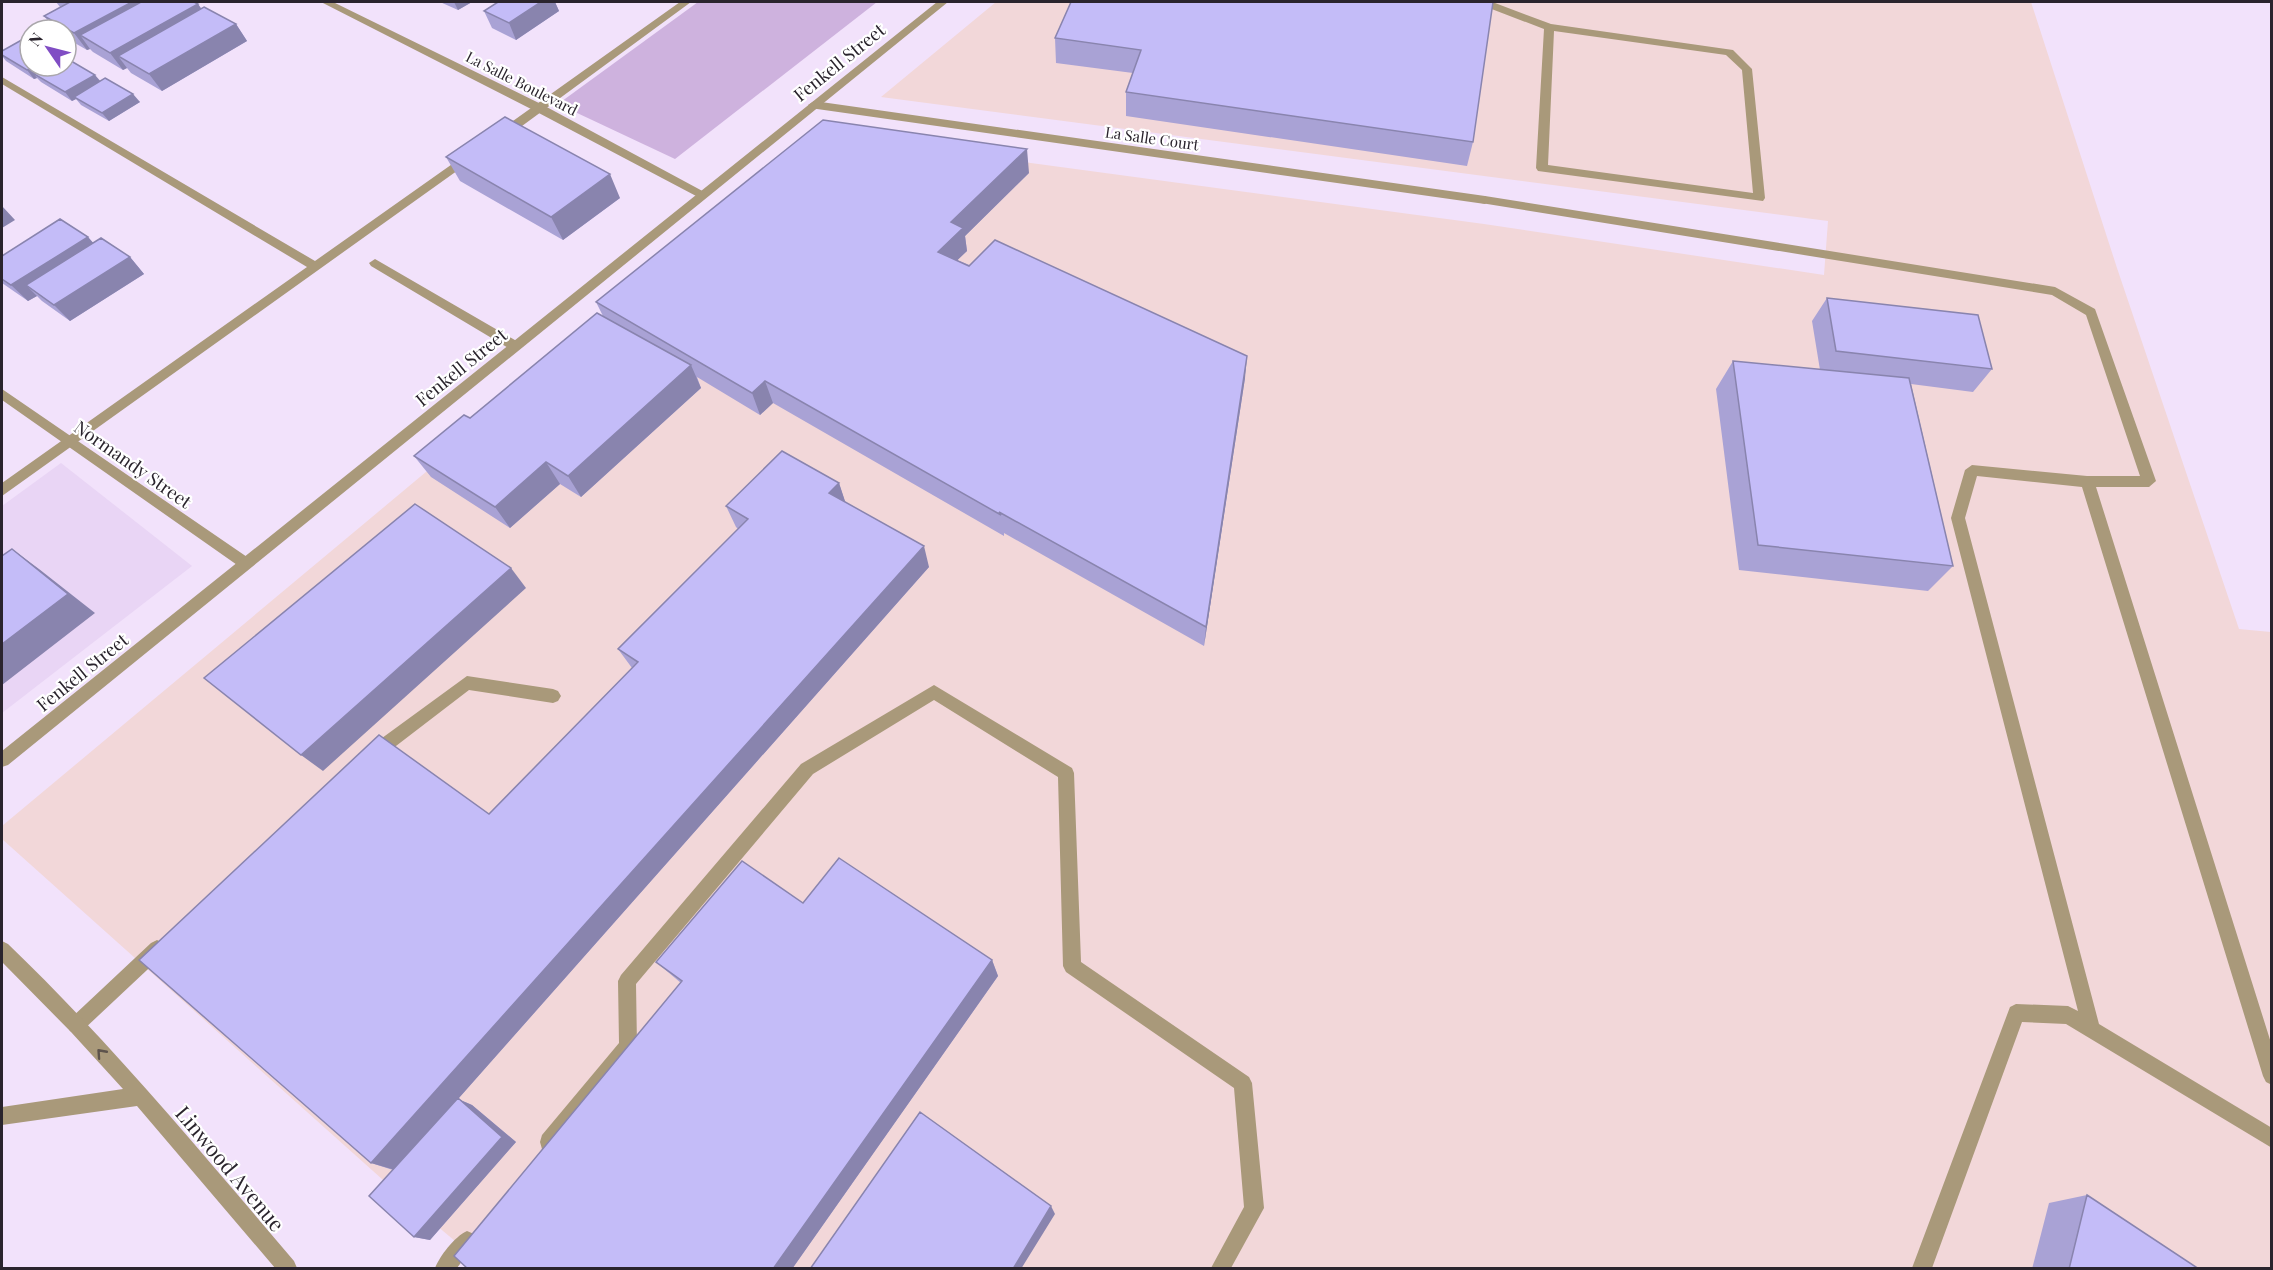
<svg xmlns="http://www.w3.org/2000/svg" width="2273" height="1270" viewBox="0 0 2273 1270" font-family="'Playfair Display',serif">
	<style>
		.built { fill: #e9d5f5 }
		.industrial { fill: #f2d7d9 }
		.green { fill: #ceb2de }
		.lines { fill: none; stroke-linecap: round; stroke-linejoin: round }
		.service { fill: #a9997a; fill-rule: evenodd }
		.minor { fill: #a9997a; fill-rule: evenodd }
		.tertiary { fill: #a9997a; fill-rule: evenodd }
		.wall { fill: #a9a2d5 }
		.shaded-wall { fill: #8984ae }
		.building { fill: #c4bcf8; stroke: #8984ae; stroke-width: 1.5 }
		.oneway { stroke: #5d534c }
		.labels { text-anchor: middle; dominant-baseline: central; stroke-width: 4.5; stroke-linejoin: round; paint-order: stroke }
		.far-street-label { font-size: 15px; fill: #2a242d; stroke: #fff }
		.street-label { font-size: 18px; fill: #2a242d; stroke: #fff }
		.near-street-label { font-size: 21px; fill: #2a242d; stroke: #fff }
	</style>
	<rect width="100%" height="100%" fill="#f2e2fb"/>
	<!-- built -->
	<path class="built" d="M61 463 192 566 2 713V506Z"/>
	<!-- industrial -->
	<path class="industrial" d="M996 2H2031L2117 268 2239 629 2271 632V1268H487L392 1188 2 839V826L608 320 823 135 1484 224 1824 275 1828 221 881 97Z"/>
	<!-- green -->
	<path class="green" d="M698 2H877L675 159 558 104Z"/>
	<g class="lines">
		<!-- service -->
		<path class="service" d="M680 2H691L507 137H499V131Z
			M1463 2 1495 3 1551 24 1733 50 1752 69 1765 198 1763 201 1538 171 1536 168 1544 29 1489 8 1468 5ZM1554 31 1726 55 1742 70 1753 193 1548 165Z
			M2 77 315 261 465 155 469 154 475 158 2 496V483L307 267 2 84Z
			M1485 196 2055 287 2095 309 2156 481 2149 487H2096L2272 1046V1085L2266 1082 2263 1076 2082 487 1977 476 1965 518 2099 1024 2272 1128V1148L2066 1024 2022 1022 1932 1268H1912L2010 1007 2016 1004 2068 1006 2078 1011 1951 518 1965 470 1972 465 2087 476H2140L2086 315 2052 295 1481 203V197Z
			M375 259 520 343 521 346 520 349H510L371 266 369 263Z
			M467 676 553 689 558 691 561 696 558 701 553 703 469 690 379 759 373 761 367 759 365 754 367 749Z
			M934 685 1072 768 1074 773 1081 962 1249 1077 1252 1083 1264 1208 1231 1268H1211L1244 1207 1234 1088 1066 972 1063 966 1058 777 934 700 813 774 636 984 637 1046 634 1052 556 1149 549 1151 542 1149 540 1142 542 1135 619 1043 618 981 621 975 801 764Z
			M157 940 163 943 166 949 163 955 82 1031 76 1034 70 1031 67 1025 70 1019 151 943Z
			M467 1231 474 1234 477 1241 457 1268H435C440 1256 454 1237 467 1231Z"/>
		<!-- minor -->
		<path class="minor" d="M321 2H333L543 105 708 194 702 198 698 197 535 111Z
			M814 101 1485 196 1491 200 1485 204 810 108 808 105Z
			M2 389 250 559 252 563 250 567H240L2 400Z"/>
		<!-- tertiary -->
		<path class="tertiary" d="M937 2H948L8 765 2 767V751Z
			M2 941 8 944C111 1043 201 1152 294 1261L297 1268H275L137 1106 2 1125V1107L123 1089 71 1032 2 962Z"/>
	</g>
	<!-- wall -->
	<path class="wall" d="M56 2H194L198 4 201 8 236 24 247 41 162 91 131 73 127 68 123 70 93 52 90 49 87 50 66 38V30H55L44 16 60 7Z
		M440 2H472L458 10Z
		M498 2H555L559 11 516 40 492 28 484 11Z
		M1071 2 1473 142 1467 166 1126 116V92L1133 73 1056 63 1055 38Z
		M2 51 30 66 100 81 140 102 109 121 81 105 76 99 72 101 41 82 37 78 34 79 6 61 2 56Z
		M446 157 620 198 563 240 460 181Z
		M1029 173 965 236 967 251 957 260 1245 378 1204 646 1004 533V536L773 403 760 415 697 377 701 388 581 497 560 484 510 528 431 477 414 456 470 418 603 316 596 302Z
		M88 237 93 243 130 257 144 274 70 321 42 301 37 296 28 301 2 283V256Z
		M1827 298 1992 369 1973 392 1911 384 1953 566 1928 591 1739 570 1716 389 1733 361 1820 370 1812 321Z
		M839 483 845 502 929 567 458 1099 472 1105 516 1142 430 1240 414 1237 393 1170 371 1163 489 814 632 668 618 649 738 529 736 527 726 506Z
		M803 903 992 960 998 976 792 1269H468L681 983 656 962Z
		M2087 1195 2199 1269H2032L2049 1203Z"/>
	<!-- shaded-wall -->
	<path class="shaded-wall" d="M132 2H168L80 35 90 49 87 50 74 33Z
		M454 2H472L458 10Z
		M541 2H555L559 11 516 40 509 23Z
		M198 4 209 21 118 56 127 68 123 70 110 53Z
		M236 24 247 41 162 91 149 74Z
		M35 66H58L34 74 37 78 34 79 27 70Z
		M95 75 102 83 74 97 76 99 72 101 65 92Z
		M133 94 140 102 109 121 102 113Z
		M1027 149 1029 173 965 236 967 251 942 275 938 252 951 222Z
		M610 174 620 198 563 240 551 217Z
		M2 206 15 220 2 228Z
		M88 237 103 254 26 285 37 296 28 301 11 285Z
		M130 257 144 274 70 321 54 305Z
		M1247 356 1245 378 1204 646 1206 627Z
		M691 365 701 388 581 497 568 476Z
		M765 381 773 403 760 415 752 393Z
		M546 462 560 484 510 528 495 507Z
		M839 483 846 504 829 493Z
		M924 546 929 567 458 1099 472 1105 516 1142 430 1240 414 1237 395 1170 371 1163Z
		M12 549 39 569 95 613 2 685V644Z
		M511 568 526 588 323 771 301 755Z
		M992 960 998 976 792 1269H773Z
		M1051 1206 1055 1214 1021 1269H1013Z"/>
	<!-- building -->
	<path class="building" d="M70 2H132L74 33 44 16Z
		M141 2H194L198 4 110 53 80 35Z
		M498 2H541L509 23 484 11Z
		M1071 2H1493L1473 142 1126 92 1141 50 1055 38Z
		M204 7 236 24 149 74 118 56Z
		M27 37 30 39V66H35L27 70 2 55V51Z
		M66 58 95 75 65 92 34 74 47 66H66Z
		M105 78 133 94 102 113 74 97Z
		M505 117 610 174 551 217 446 157Z
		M823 120 1027 149 951 222 963 228 938 252 969 266 995 240 1247 356 1206 627 999 512 1001 515 765 381 752 393 596 302Z
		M60 219 88 237 11 285 2 279V256Z
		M101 238 130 257 54 305 26 285Z
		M1827 298 1978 315 1992 369 1836 351Z
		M597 313 691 365 568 476 546 462 495 507 414 456 464 415 470 418Z
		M1733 361 1909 378 1953 566 1758 545Z
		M782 451 839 483 829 493 924 546 371 1163 139 960 379 735 489 814 638 662 618 649 748 519 726 506Z
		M415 504 511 568 301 755 204 678Z
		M12 549 68 594 2 644V556Z
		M839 858 992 960 773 1269H468L454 1256 682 981 656 962 742 861 803 903Z
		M458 1098 502 1137 414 1237 369 1196Z
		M920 1112 1051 1206 1013 1269H810Z
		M2087 1195 2199 1269H2069Z"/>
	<!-- one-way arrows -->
	<defs><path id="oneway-chevron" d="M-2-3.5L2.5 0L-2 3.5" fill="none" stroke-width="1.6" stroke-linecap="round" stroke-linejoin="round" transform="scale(1.5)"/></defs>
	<use class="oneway" href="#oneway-chevron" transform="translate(101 1053) rotate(-132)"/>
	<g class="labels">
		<!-- far-street labels -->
		<g class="far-street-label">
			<text transform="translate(522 83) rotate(27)">La Salle Boulevard</text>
			<text transform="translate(1152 138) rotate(8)">La Salle Court</text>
		</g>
		<!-- street labels -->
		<g class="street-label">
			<text transform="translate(839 62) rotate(-39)">Fenkell Street</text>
			<text transform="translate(461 367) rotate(-39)">Fenkell Street</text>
			<text transform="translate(133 464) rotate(35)">Normandy Street</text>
			<text transform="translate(82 672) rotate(-39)">Fenkell Street</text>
		</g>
		<!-- near-street labels -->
		<g class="near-street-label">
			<text transform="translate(231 1168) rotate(50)">Linwood Avenue</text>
		</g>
	</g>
	<!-- border -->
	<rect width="2273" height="1270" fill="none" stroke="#2a242d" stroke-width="6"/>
	<!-- north arrow -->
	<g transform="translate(48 48) rotate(305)"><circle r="28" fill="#ffffff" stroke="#aaa7ab" stroke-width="1.5"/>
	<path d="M0-4.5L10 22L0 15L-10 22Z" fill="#804dc4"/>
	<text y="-9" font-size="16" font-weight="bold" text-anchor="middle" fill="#2a242d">N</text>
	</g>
</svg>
